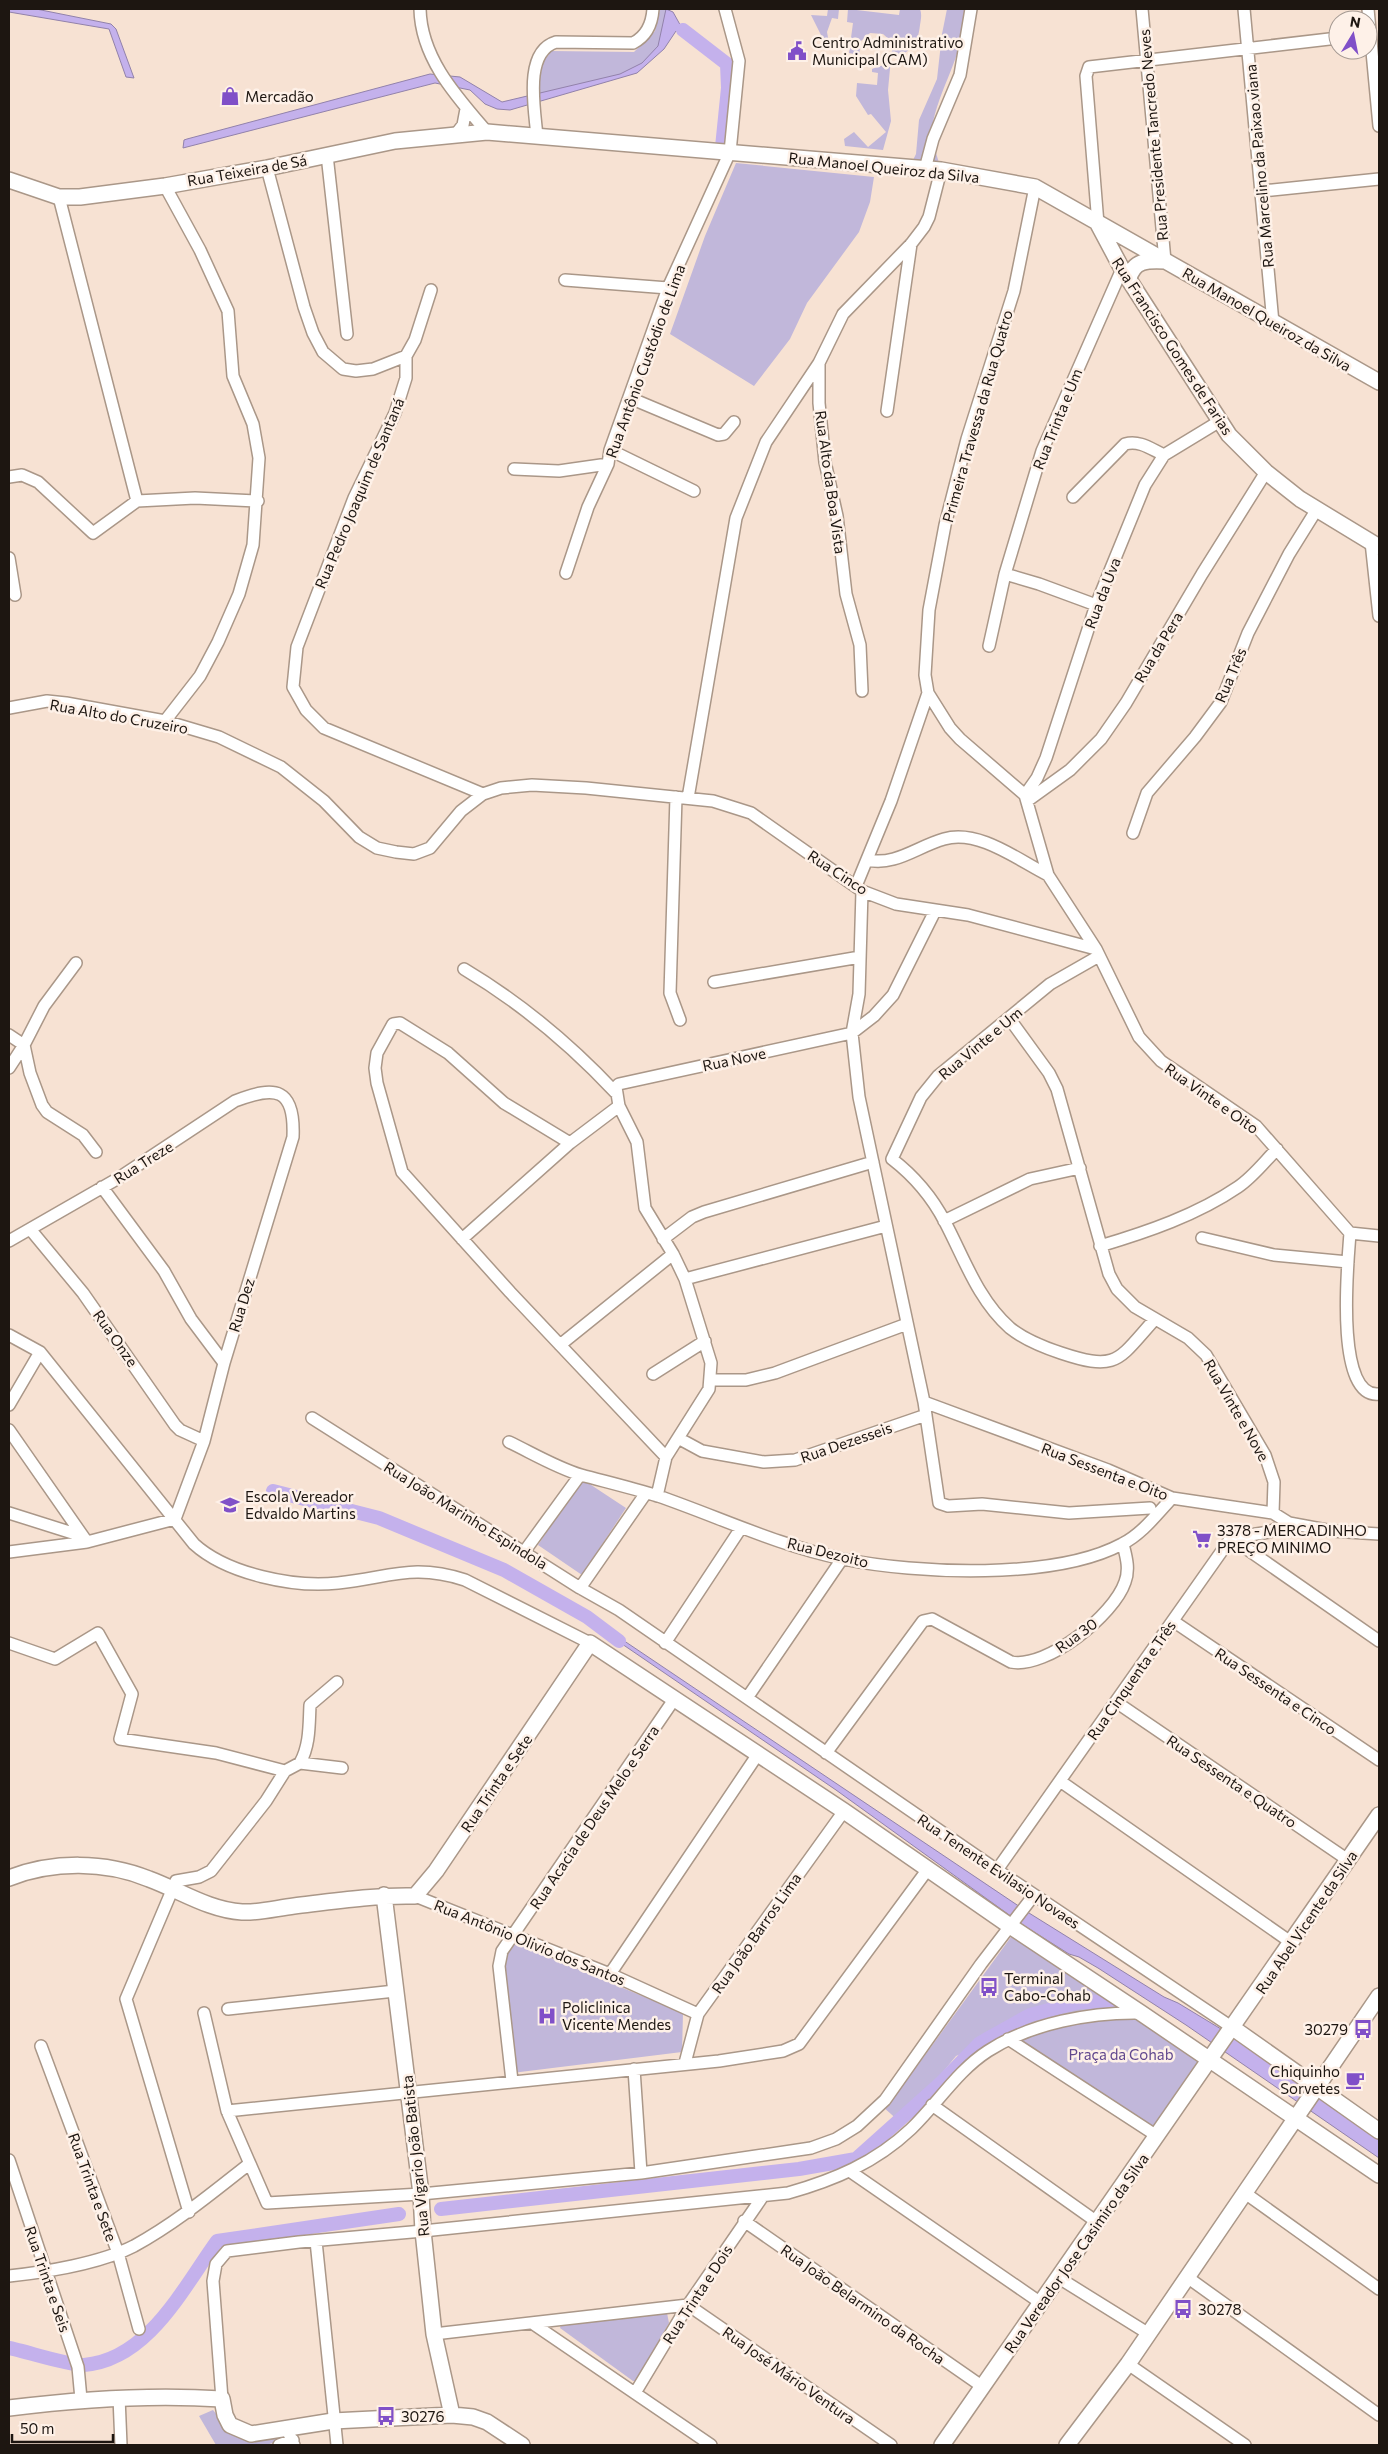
<svg xmlns="http://www.w3.org/2000/svg" width="1388" height="2454" viewBox="0 0 1388 2454" font-family="Commissioner,sans-serif">
	<style>
		.green { fill: #c1b7da }
		.water { fill: #c4b1ec; stroke: #9282aa }
		.lines { fill: none; stroke-linecap: round; stroke-linejoin: round }
		.canal { stroke: #c4b1ec; stroke-width: 14 }
		.minor-casing { stroke: #aa9788; stroke-width: 14 }
		.tertiary-casing { stroke: #aa9788; stroke-width: 18 }
		.minor { stroke: #fff; stroke-width: 11 }
		.tertiary { stroke: #fff; stroke-width: 15 }
		.labels { text-anchor: middle; dominant-baseline: central; stroke-width: 5; stroke-linejoin: round; paint-order: stroke }
		.poi-label { font-size: 15px; fill: #1d1611; stroke: #fef1e8; text-anchor: start }
		.street-label { font-size: 15px; fill: #1d1611; stroke: #fef1e8 }
		.park-label { font-size: 15px; fill: #61478e; stroke: #fef1e8 }
	</style>
	<rect width="100%" height="100%" fill="#f7e2d3"/>
	<!-- green -->
	<path class="green" d="M660 9H673L670 10 658 53 637 73 542 95 537 89 542 64 551 51 634 52 655 31Z
		M828 9H839L838 19 832 18 827 32 829 43H825L811 15 827 16Z
		M848 9 899 15 900 9H920C922 14 921 19 920 25 918 45 910 53 891 58L888 90 891 121 883 150 845 146 844 139 854 132 868 147 886 132 871 114 868 115 856 96 857 83 877 85 878 73 872 72V69C887 64 891 63 893 43L883 34 870 33 861 41 859 55 849 53 853 23 847 22Z
		M947 9H964C967 51 938 88 932 128 931 140 938 158 941 170L909 168 916 154 919 120 937 79 942 34Z
		M736 163 874 177 870 202 859 232 807 303 790 339 754 386 670 334 705 236Z
		M582 1479 626 1508 582 1575 538 1545Z
		M1011 1937 1128 2007 1203 2057 1156 2133 1009 2034 956 2056 901 2123 882 2106 893 2099Z
		M515 1943 683 2013 682 2052 512 2073 500 1954Z
		M662 2311 667 2313 669 2323 636 2381H633L560 2328 561 2325Z
		M213 2410 222 2421 276 2435V2442L266 2445H216L199 2416Z"/>
	<!-- water -->
	<path class="water" d="M9 9H36L111 24 116 29 134 78 126 77 109 29 9 12Z
		M666 9 673 12 683 30 676 31 664 49 637 73 510 110 497 109 485 104 470 90 435 83 183 148 184 140 187 139 430 74 460 77 502 102 620 74 642 63 658 46Z
		M605 1628 1029 1913 1164 1997 1178 2003 1221 2029 1379 2140V2158L1186 2025 1098 1968 1079 1957 1069 1954 1023 1925 836 1790 603 1631Z"/>
	<g class="lines">
		<!-- canal -->
		<path class="canal" d="M683 30 727 64 728 88 722 147
			M273 1491 379 1518 504 1570 587 1617 619 1641
			M441 2209 799 2169 856 2159 942 2082 980 2043 1030 2015 1079 2002H1108
			M9 2348C25 2351 71 2366 84 2365 148 2360 183 2288 217 2241L399 2214"/>
		<!-- minor casing -->
		<g class="minor-casing">
			<path id="minor" d="M420 9C421 58 456 96 487 132
				M1142 9 1165 261
				M1244 9 1273 323
				M1368 9 1379 126
				M456 134 463 125 466 109
				M537 137C535 110 523 52 556 42L633 43C647 36 652 24 653 9
				M327 155 347 334
				M267 168 304 307 313 333 323 352 343 369 356 371 373 369 406 356
				M925 169 933 139 960 75 971 9
				M1035 187 1014 291 967 439 945 525 929 610 925 675 928 693 950 728 960 739 1025 795 1048 875 1096 949 1139 1037 1161 1061 1256 1126 1350 1233 1379 1236
				M1262 191 1379 179
				M59 197 137 501
				M1098 224 1086 76 1089 67 1338 38
				M565 280 668 288
				M431 290 415 340 406 356V378L395 413 354 498 297 647 293 687 306 710 324 728 483 794
				M630 398 718 435 724 434 734 422
				M887 411 911 244
				M610 450 694 491
				M514 469 559 471 608 464
				M9 477 22 475 38 482 93 533 137 501 195 498 258 501
				M1073 497 1125 444C1140 440 1151 449 1164 455
				M1371 542 1379 616
				M9 558 15 595
				M566 573 588 507 608 464 610 450 668 288 730 152 739 61 725 9
				M1005 574 1039 584 1096 605
				M989 646 1005 574 1042 451 1122 269
				M862 691 860 645 846 594 837 516 825 462 819 403V363L843 314 911 244 924 227 929 217 941 170
				M9 708 47 701 66 703 165 721 219 737 281 767 324 801 359 837 377 848 396 852 414 854 430 848 461 811 483 794 501 788 532 785 586 788 713 801 751 813 862 891 896 904 968 915 1096 949
				M165 721 200 676 218 642 239 594 253 545 259 458 253 424 233 376 228 311 200 250 165 186
				M1025 795 1037 778 1046 758 1096 605 1145 485 1164 455 1220 421
				M676 797 670 993 680 1020
				M688 798 736 518 766 442 819 363
				M1027 801 1070 770 1101 739 1126 703 1202 574 1266 472
				M1133 833 1147 793 1195 737 1221 702 1248 633 1289 554 1317 509
				M867 860C896 866 916 847 944 839 979 829 1018 860 1048 875
				M856 886 891 801 928 693
				M862 891 859 994 852 1033 859 1097 924 1402 939 1503 948 1506 982 1504 1069 1513 1150 1508
				M464 969C521 1003 570 1044 615 1092
				M714 982 860 957
				M1009 1018 1049 1073 1057 1089 1109 1274 1117 1289 1135 1307 1188 1338 1206 1355 1265 1455 1274 1482 1273 1513
				M9 1035 24 1045
				M24 1045 30 1073 42 1105 47 1112 83 1135 96 1152
				M9 1068 24 1045 44 1006 76 963
				M570 1143 504 1103 448 1053 400 1023 393 1024 377 1053 375 1068 377 1083 402 1172 510 1292 666 1457
				M892 1159C914 1176 932 1197 945 1222 964 1258 978 1300 1010 1328 1025 1340 1043 1347 1061 1353 1118 1372 1118 1360 1155 1319
				M892 1159 921 1097 938 1076 1050 984 1099 956
				M102 1187 164 1271 191 1319 224 1363
				M944 1221 1030 1179 1080 1168
				M30 1229 83 1293 175 1425 180 1430 204 1441
				M1350 1233C1348 1261 1334 1399 1379 1394
				M1202 1238 1274 1255 1348 1262
				M462 1239 570 1143 619 1106
				M663 1239 692 1217 704 1212 873 1162
				M9 1241 117 1179 235 1101C276 1085 295 1088 293 1137L224 1363 204 1441 175 1519
				M1100 1246C1147 1232 1197 1215 1238 1187 1253 1177 1265 1161 1277 1149
				M685 1279 886 1226
				M9 1335 40 1352 194 1544C227 1574 294 1588 338 1583 389 1578 412 1563 465 1580L590 1643
				M560 1345 673 1254
				M653 1374 705 1341
				M711 1380H746L775 1373 907 1324
				M924 1402 1108 1470 1172 1498 1273 1513 1289 1523 1332 1531 1379 1534
				M9 1405 40 1352
				M312 1418 580 1588 619 1610 997 1870 1233 2028
				M9 1430 87 1542
				M678 1438 702 1451 764 1462 795 1460 926 1415
				M509 1442C532 1453 557 1468 581 1475 607 1482 632 1488 658 1496 719 1517 779 1546 843 1559 917 1574 1055 1580 1122 1544 1142 1534 1157 1514 1172 1498
				M657 1496 666 1457 709 1389 711 1363 685 1279 673 1254 645 1208 637 1142 619 1106 616 1087 619 1084 852 1033 874 1016 893 995 935 911
				M9 1513 82 1536
				M1231 1538 1379 1641
				M9 1552 87 1542 175 1519
				M524 1552 580 1475
				M580 1588 646 1493
				M1173 1621 1379 1760
				M9 1643 55 1659 98 1633 132 1694 120 1739 216 1753 285 1771
				M665 1643 741 1528
				M747 1698 842 1559
				M1116 1702 1348 1860
				M826 1753 923 1621 932 1619 1011 1662C1047 1669 1114 1615 1125 1582 1130 1569 1126 1556 1123 1544
				M300 1763C310 1745 309 1725 310 1705L337 1682
				M1060 1781 1292 1943
				M997 1870 1231 1538 1269 1532 1289 1523
				M415 1896 610 1974 698 2014
				M610 1974 758 1754
				M228 2009 395 1991
				M204 2013 227 2111 267 2203 421 2194 641 2173 811 2148 836 2139 857 2126 885 2100 981 1964 1034 1895
				M1008 2039 1157 2136
				M41 2046 118 2253 139 2329
				M685 2063 698 2014 844 1811
				M634 2069 641 2173
				M512 2081 499 1966 502 1951 675 1698
				M932 2105 1097 2222
				M227 2111 719 2061 783 2051 799 2044 928 1869
				M9 2160 78 2367 81 2399
				M851 2172 1041 2303
				M1245 2193 1379 2289
				M189 2212 126 1999 176 1881 199 1877 211 1871 266 1801 285 1771 300 1763 342 1768
				M744 2221 983 2387
				M316 2241 337 2445
				M9 2276C46 2272 101 2263 134 2246 176 2223 212 2193 249 2164
				M1187 2277 1379 2415
				M1059 2278 1149 2334
				M532 2323 711 2445
				M434 2334 688 2305 891 2445
				M1128 2364 1245 2445
				M635 2393 688 2305 763 2196
				M119 2397 121 2445
				M222 2399 213 2281 216 2264 227 2251 299 2242 423 2231 788 2193C834 2180 875 2163 911 2129 938 2103 957 2071 988 2051 1031 2023 1091 2012 1141 2013
				M286 2427 294 2445
				M279 2445 293 2440"/>
		</g>
		<!-- tertiary casing -->
		<g class="tertiary-casing">
			<path id="tertiary" d="M9 180 59 197H80L165 186 267 168 395 141 487 132 941 170 1035 187 1379 382
				M1098 224 1122 269 1229 435 1266 472 1300 499 1379 547
				M1129 279C1133 260 1148 260 1165 261
				M9 1878C53 1861 105 1861 149 1879 179 1890 209 1910 242 1912 259 1913 277 1908 294 1906 335 1901 374 1895 415 1896L436 1871 590 1643 844 1811 1010 1926 1141 2013 1379 2175
				M384 1895 421 2194 423 2231 434 2334 452 2415
				M1233 2028 1379 2131
				M9 2408C80 2399 150 2394 222 2399L225 2415 230 2425 251 2434 333 2421 452 2415 473 2417 487 2422 522 2445
				M942 2445 1379 1815
				M1067 2445 1128 2364 1379 1996"/>
		</g>
		<!-- minor -->
		<use href="#minor" class="minor"/>
		<!-- tertiary -->
		<use href="#tertiary" class="tertiary"/>
	</g>
	<!-- icons -->
	<defs>
		<g id="civic-bare" transform="scale(1.5)"><path d="M-.6-6.5H3V-4.5H.6V-3L4-1V1h2V6H-6V1h2V-1L-.6-3ZM-1.2 2.5V6h2.4V2.5Z" fill="#8050c8" stroke="#fef1e8" stroke-width="2.5" paint-order="stroke"/></g>
		<g id="shop-bare" transform="scale(1.5)"><path d="M-5-2.5h2.3a2.7 3.5 0 0 1 5.4 0H5L5.5 6h-11ZM-1.5-2.5h3a1.5 2.3 0 0 0-3 0Z" fill="#8050c8" stroke="#fef1e8" stroke-width="2.5" paint-order="stroke"/></g>
		<g id="school-bare" transform="scale(1.5)"><path d="M0-5L7-2L0 1L-7-2ZM-4 1L0 2.5L4 1V4Q0 6-4 4Z" fill="#8050c8" stroke="#fef1e8" stroke-width="2.5" paint-order="stroke"/></g>
		<g id="supermarket-bare" transform="scale(1.5)"><path d="M-6-5.5h2.5l.6 2H6L4.5 2H-2.5L-4.4-4H-6ZM-1.5 3.2a1.3 1.3 0 1 0 .1 0ZM3 3.2a1.3 1.3 0 1 0 .1 0Z" fill="#8050c8" stroke="#fef1e8" stroke-width="2.5" paint-order="stroke"/></g>
		<g id="bus-bare" transform="scale(1.5)"><path d="M-5-6H5V4H4V6H2V4H-2V6H-4V4H-5ZM-3.5-4V0h7V-4ZM-3.5 1.2v1.5H-2V1.2ZM2 1.2v1.5H3.5V1.2Z" fill="#8050c8" stroke="#fef1e8" stroke-width="2.5" paint-order="stroke"/></g>
		<g id="hospital-bare" transform="scale(1.5)"><path d="M-5-5h3v3.5h4V-5h3V5h-3V1.5h-4V5h-3Z" fill="#8050c8" stroke="#fef1e8" stroke-width="2.5" paint-order="stroke"/></g>
		<g id="cafe-bare" transform="scale(1.5)"><path d="M-5.5-4.5H6V0H3Q3 3.5 0 3.5H-2.5Q-5.5 3.5-5.5 0ZM3-3.2v2h1.7v-2ZM-6 4.5H4V6H-6Z" fill="#8050c8" stroke="#fef1e8" stroke-width="2.5" paint-order="stroke"/></g>
	</defs>
	<g fill-rule="evenodd">
		<use href="#civic-bare" x="797" y="51"/>
		<use href="#shop-bare" x="230" y="96"/>
		<use href="#school-bare" x="230" y="1505"/>
		<use href="#supermarket-bare" x="1202" y="1539"/>
		<use href="#bus-bare" x="989" y="1987"/>
		<use href="#hospital-bare" x="547" y="2016"/>
		<use href="#bus-bare" x="1363" y="2029"/>
		<use href="#cafe-bare" x="1355" y="2080"/>
		<use href="#bus-bare" x="1183" y="2309"/>
		<use href="#bus-bare" x="386" y="2416"/>
	</g>
	<g class="labels">
		<!-- poi labels -->
		<g class="poi-label">
			<text x="812" y="42">Centro Administrativo<tspan x="812" dy="17">Municipal (CAM)</tspan></text>
			<text x="245" y="96">Mercadão</text>
			<text x="245" y="1496">Escola Vereador<tspan x="245" dy="17">Edvaldo Martins</tspan></text>
			<text x="1217" y="1530">3378 - MERCADINHO<tspan x="1217" dy="17">PREÇO MINIMO</tspan></text>
			<text x="1004" y="1978">Terminal<tspan x="1004" dy="17">Cabo-Cohab</tspan></text>
			<text x="562" y="2007">Policlinica<tspan x="562" dy="17">Vicente Mendes</tspan></text>
			<text x="1348" y="2029" text-anchor="end">30279</text>
			<text x="1340" y="2071" text-anchor="end">Chiquinho<tspan x="1340" dy="17">Sorvetes</tspan></text>
			<text x="1198" y="2309">30278</text>
			<text x="401" y="2416">30276</text>
		</g>
		<!-- street labels -->
		<g class="street-label">
			<text transform="translate(1153 135) rotate(-95)">Rua Presidente Tancredo Neves</text>
			<text transform="translate(1259 166) rotate(-95)">Rua Marcelino da Paixao viana</text>
			<text transform="translate(884 167) rotate(6)">Rua Manoel Queiroz da Silva</text>
			<text transform="translate(247 170) rotate(-10)">Rua Teixeira de Sá</text>
			<text transform="translate(1267 319) rotate(30)">Rua Manoel Queiroz da Silva</text>
			<text transform="translate(1173 346) rotate(57)">Rua Francisco Gomes de Farias</text>
			<text transform="translate(645 361) rotate(-70)">Rua Antônio Custódio de Lima</text>
			<text transform="translate(977 416) rotate(-74)">Primeira Travessa da Rua Quatro</text>
			<text transform="translate(1057 419) rotate(-68)">Rua Trinta e Um</text>
			<text transform="translate(831 482) rotate(82)">Rua Alto da Boa Vista</text>
			<text transform="translate(359 493) rotate(-67)">Rua Pedro Joaquim de Santaná</text>
			<text transform="translate(1102 593) rotate(-69)">Rua da Uva</text>
			<text transform="translate(1158 647) rotate(-59)">Rua da Pera</text>
			<text transform="translate(1230 675) rotate(-67)">Rua Três</text>
			<text transform="translate(119 716) rotate(10)">Rua Alto do Cruzeiro</text>
			<text transform="translate(838 872) rotate(33)">Rua Cinco</text>
			<text transform="translate(980 1043) rotate(-40)">Rua Vinte e Um</text>
			<text transform="translate(734 1059) rotate(-12)">Rua Nove</text>
			<text transform="translate(1212 1098) rotate(35)">Rua Vinte e Oito</text>
			<text transform="translate(143 1162) rotate(-32)">Rua Treze</text>
			<text transform="translate(241 1305) rotate(-73)">Rua Dez</text>
			<text transform="translate(116 1338) rotate(55)">Rua Onze</text>
			<text transform="translate(1237 1410) rotate(60)">Rua Vinte e Nove</text>
			<text transform="translate(846 1442) rotate(-19)">Rua Dezesseis</text>
			<text transform="translate(1105 1471) rotate(21)">Rua Sessenta e Oito</text>
			<text transform="translate(466 1515) rotate(32)">Rua João Marinho Espindola</text>
			<text transform="translate(828 1552) rotate(14)">Rua Dezoito</text>
			<text transform="translate(1076 1635) rotate(-36)">Rua 30</text>
			<text transform="translate(1131 1680) rotate(-55)">Rua Cinquenta e Três</text>
			<text transform="translate(1276 1691) rotate(34)">Rua Sessenta e Cinco</text>
			<text transform="translate(1232 1781) rotate(34)">Rua Sessenta e Quatro</text>
			<text transform="translate(496 1783) rotate(-56)">Rua Trinta e Sete</text>
			<text transform="translate(594 1817) rotate(-56)">Rua Acacia de Deus Melo e Serra</text>
			<text transform="translate(999 1871) rotate(34)">Rua Tenente Evilasio Novaes</text>
			<text transform="translate(1306 1922) rotate(-56)">Rua Abel Vicente da Silva</text>
			<text transform="translate(756 1933) rotate(-55)">Rua João Barros Lima</text>
			<text transform="translate(530 1942) rotate(22)">Rua Antônio Olivio dos Santos</text>
			<text transform="translate(415 2156) rotate(-96)">Rua Vigario João Batista</text>
			<text transform="translate(93 2187) rotate(70)">Rua Trinta e Sete</text>
			<text transform="translate(1076 2253) rotate(-55)">Rua Vereador Jose Casimiro da Silva</text>
			<text transform="translate(48 2279) rotate(71)">Rua Trinta e Seis</text>
			<text transform="translate(697 2294) rotate(-57)">Rua Trinta e Dois</text>
			<text transform="translate(863 2304) rotate(35)">Rua João Belarmino da Rocha</text>
			<text transform="translate(789 2375) rotate(35)">Rua José Mário Ventura</text>
		</g>
		<!-- park labels -->
		<g class="park-label">
			<text x="1121" y="2054">Praça da Cohab</text>
		</g>
	</g>
	<!-- border -->
	<rect width="1388" height="2454" fill="none" stroke="#1d1611" stroke-width="20"/>
	<!-- north arrow -->
	<g transform="translate(1353 35) rotate(10)"><circle r="24" fill="#fef1e8" stroke="#a49992"/>
	<path d="M0-4L9 19L0 12L-9 19Z" fill="#8050c8"/>
	<text y="-8" font-size="14" font-weight="bold" text-anchor="middle" fill="#1d1611">N</text>
	</g>
	<!-- scale -->
	<path d="M12 2434v8h101v-8" fill="none" stroke="#1d1611" stroke-width="2.5"/>
	<text x="20" y="2434" font-size="15" fill="#1d1611" stroke="#fef1e8" stroke-width="4" paint-order="stroke">50 m</text>
</svg>
